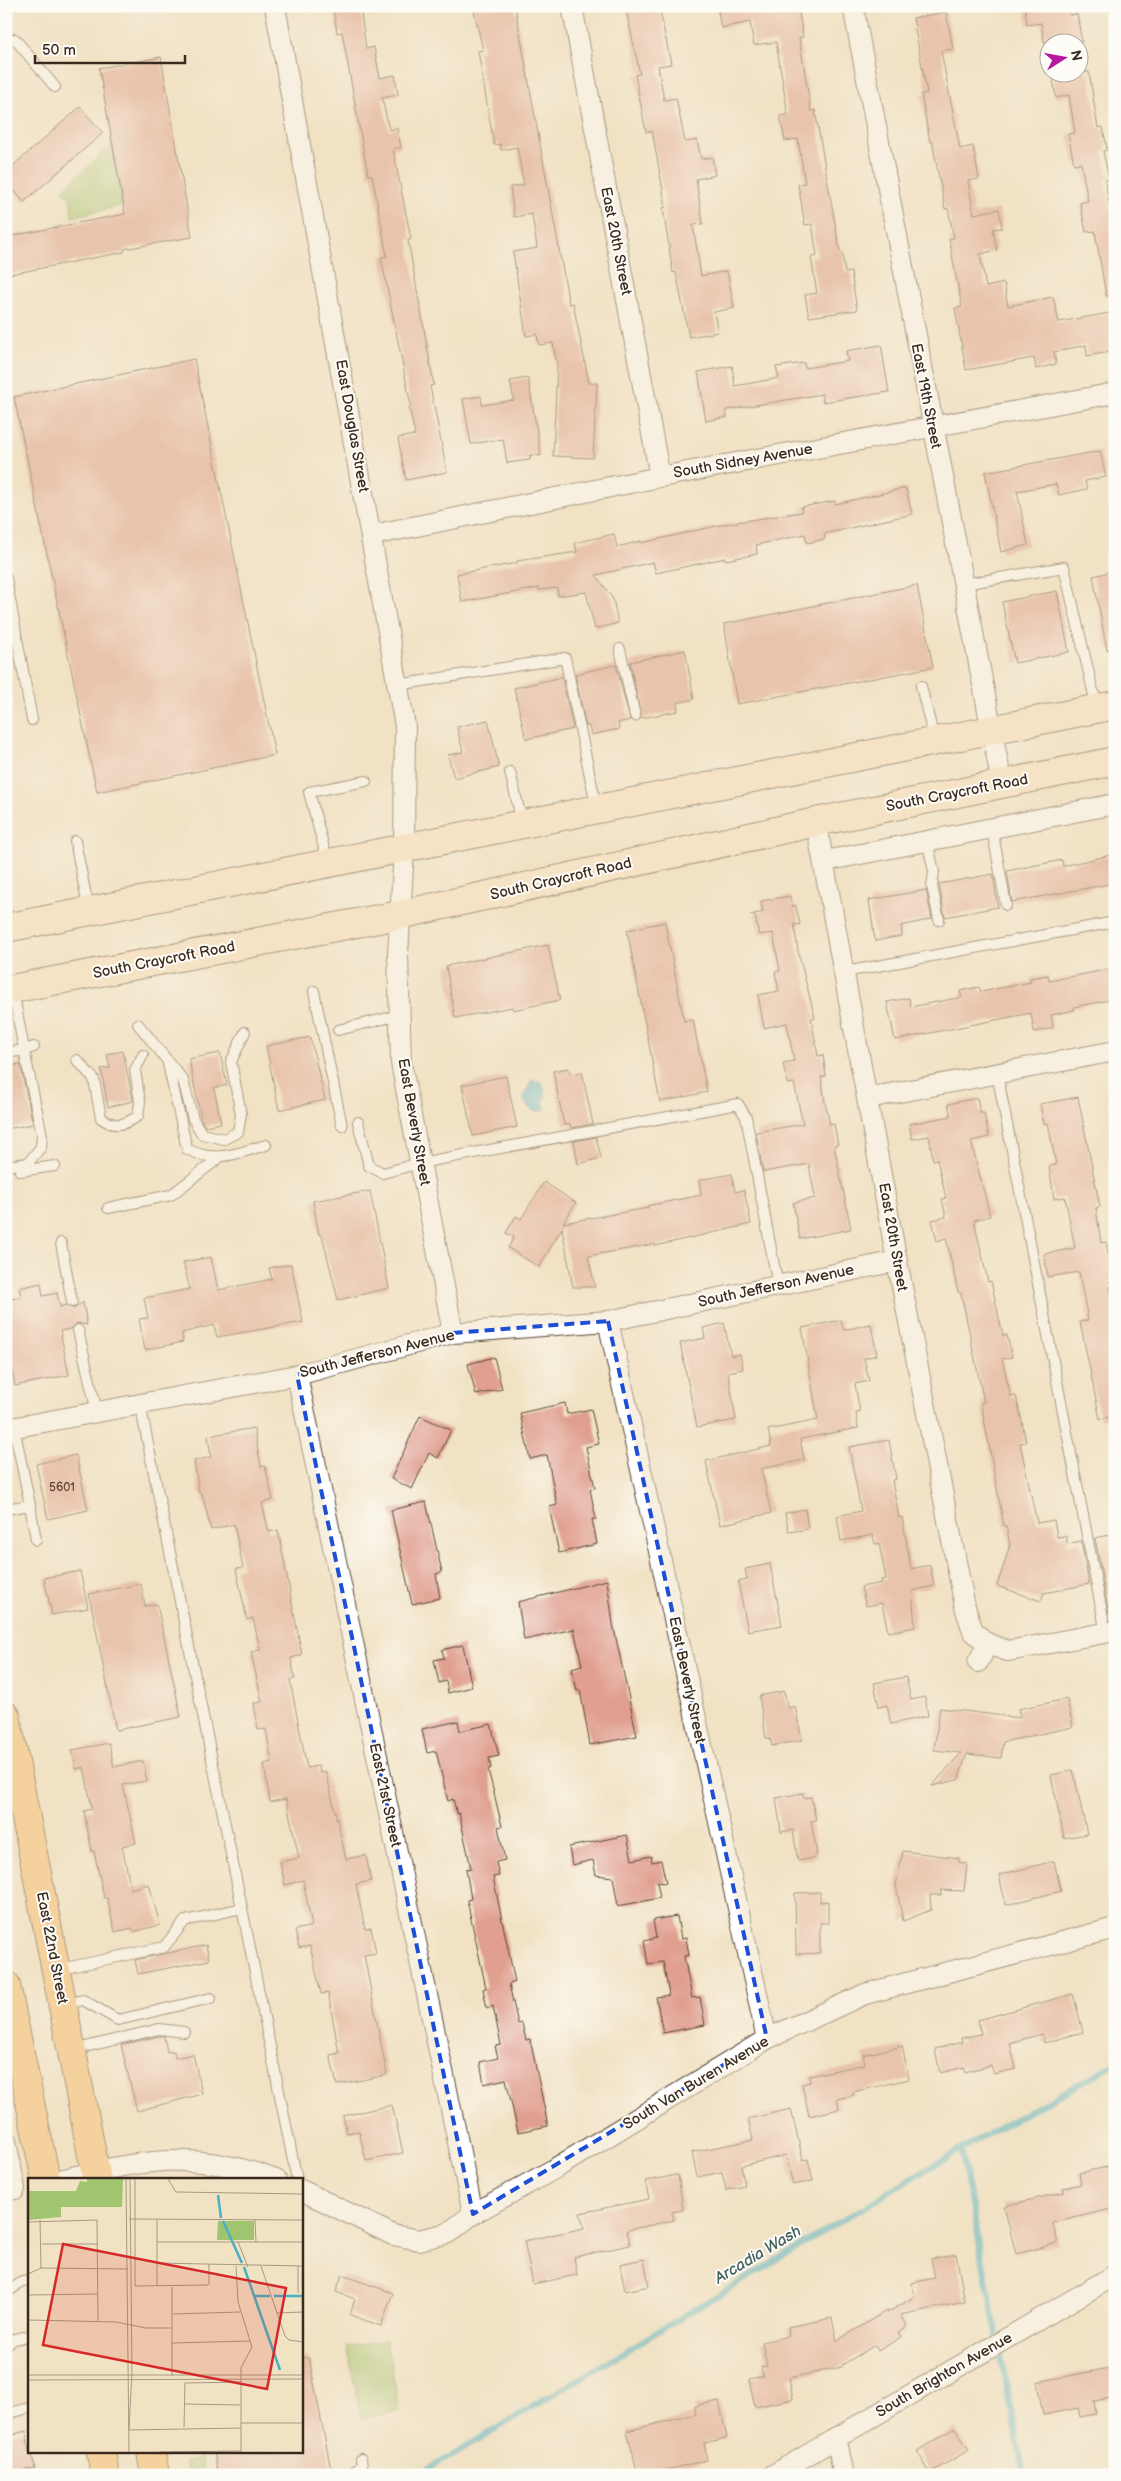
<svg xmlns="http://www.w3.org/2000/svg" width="1121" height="2481" viewBox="0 0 1121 2481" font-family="'Balsamiq Sans',sans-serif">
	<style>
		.green { fill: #a1c46e; stroke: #6e7746 }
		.water { fill: #47b1c5; stroke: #416e72 }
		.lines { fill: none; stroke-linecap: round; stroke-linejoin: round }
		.stream { stroke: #47b1c5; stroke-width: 6 }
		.building { fill: #e09f8f }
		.lane-casing { stroke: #564637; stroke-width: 12 }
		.street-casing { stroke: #564637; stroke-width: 22 }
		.secondary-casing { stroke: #564637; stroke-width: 30 }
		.primary-casing { stroke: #564637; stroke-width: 30 }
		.lane { stroke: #fff; stroke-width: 10 }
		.street { stroke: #fff; stroke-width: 20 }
		.secondary { stroke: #fde5c5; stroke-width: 28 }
		.primary { stroke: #fbbd6e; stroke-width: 28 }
		.marked { fill: none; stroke: #1d4ed8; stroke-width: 4; stroke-dasharray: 10 6; stroke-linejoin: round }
		.labels { text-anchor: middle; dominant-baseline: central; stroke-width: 4; stroke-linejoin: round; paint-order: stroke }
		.number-label { font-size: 12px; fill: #64473a }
		.street-label { font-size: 15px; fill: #3b2a1e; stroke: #fdfcf7 }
		.water-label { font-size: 16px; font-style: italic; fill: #406061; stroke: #fdfcf7 }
		.inset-river { fill: none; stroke: #47b1c5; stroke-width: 2.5 }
		.inset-road { fill: none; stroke: #a89882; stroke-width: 1 }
		.view { fill: #d62828; fill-opacity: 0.15; stroke: #d62828; stroke-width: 2.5 }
		.inset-edge { fill: none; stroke: #3b2a1e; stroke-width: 2.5 }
	</style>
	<rect width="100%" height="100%" fill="#fdfcf7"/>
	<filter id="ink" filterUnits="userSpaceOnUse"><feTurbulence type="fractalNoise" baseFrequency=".02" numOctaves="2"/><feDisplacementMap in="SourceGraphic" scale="10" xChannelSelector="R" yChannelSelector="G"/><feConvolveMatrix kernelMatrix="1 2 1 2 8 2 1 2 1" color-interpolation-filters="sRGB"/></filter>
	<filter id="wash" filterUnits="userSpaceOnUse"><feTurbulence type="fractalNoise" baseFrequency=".0096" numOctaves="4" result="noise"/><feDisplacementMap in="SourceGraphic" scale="20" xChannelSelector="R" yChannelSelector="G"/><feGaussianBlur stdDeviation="1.12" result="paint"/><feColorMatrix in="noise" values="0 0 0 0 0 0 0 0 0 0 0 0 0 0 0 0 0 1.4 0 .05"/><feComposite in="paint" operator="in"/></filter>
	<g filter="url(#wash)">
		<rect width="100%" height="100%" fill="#f1e2c4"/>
		<!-- green -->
		<path class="green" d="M112 145 123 205 72 217 70 198 62 190Z
			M386 2340 400 2411 361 2418 347 2347Z
			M202 2458 206 2475H188L185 2462Z"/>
		<!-- water -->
		<path class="water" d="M532 1080 542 1082 546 1096 543 1101 545 1109C533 1116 527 1107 523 1097Z"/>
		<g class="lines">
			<!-- stream -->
			<path class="stream" d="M961 2149 1024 2475
				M419 2475 961 2149 1115 2064"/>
		</g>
		<g id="blocks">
			<!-- building -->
			<path class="building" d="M333 6H360L366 49 374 47 380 78 395 75 398 95 382 98 389 130 397 128 401 147 393 149 411 239 408 240 434 385 430 386 447 472 406 480 398 438 415 435 409 407 411 406 381 257 387 256 372 175H368L342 32 337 33Z
				M473 6H515L569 304 573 303 589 383H597L593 458 553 456 557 366 553 343 539 345 537 334 526 336 513 252 537 248 532 214 514 217 510 187 524 185 517 147 501 150 500 144 494 145 478 51 483 50Z
				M640 6H659L671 64 658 66 664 100 676 98 685 142 697 140 701 159 712 157 715 175 696 179 703 224 693 225 701 276 727 271 734 308 714 312 718 332 689 337 676 272 673 273 663 208 666 207 652 131 646 132 635 75 640 74 626 9Z
				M717 6H798L803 37 799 38 811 111 815 110 840 252H842L845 273 851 272 857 310 809 317 805 295 817 293 811 257 817 256 812 224 805 225 798 184 805 183 798 139 785 141 780 116 788 115 776 42 754 45 750 22 721 28Z
				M1025 6H1069L1070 15 1077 14 1082 42H1044L1041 23 1027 25Z
				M946 12 953 49 941 51 960 149 973 146 979 179 968 181 974 214 999 209 1002 228 993 229 997 250 980 254 986 287 1004 283 1008 306 1053 297 1059 322 1115 312V351L1087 356 1086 345 1054 352 1056 364 1036 369 1034 358 966 370 955 308 962 307 949 239 954 238 948 208 945 209 932 141 930 142 921 94 927 93 913 18Z
				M161 57 192 237 124 249V252L6 275V237L125 214 99 68Z
				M1052 72H1089L1098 128 1103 127 1107 150 1103 151 1109 179 1105 180 1110 210 1113 209 1115 221V295L1106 296 1095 231 1086 232 1080 203 1088 201 1081 163 1074 164 1068 134 1075 133 1069 95 1056 98Z
				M80 107 103 133 24 202 6 181V172Z
				M881 345 889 392 823 402 822 394 726 410 727 417 706 421 698 372 732 366 735 386 779 378 776 367 804 363 805 368 848 361 846 351Z
				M194 359 275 755 97 792 14 397Z
				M528 378 541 456 530 455V460L507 463 503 439 471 444 463 399 481 396 482 405 514 400 510 381Z
				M1100 451 1106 477 1085 481 1087 489 1059 495 1056 484 1017 491 1028 545 1001 552 985 472Z
				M906 488 912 514 824 534 825 539 807 543 805 534 756 545 757 554 726 560 725 558 656 573 653 562 596 575 613 599 618 623 595 629 586 592 558 596 557 588 539 590V588L462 602 457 574 517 563V561L577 552 575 543 614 534 617 547 641 541V543L725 524 802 512 801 507 835 501V504Z
				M1115 571V649L1107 650 1093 576Z
				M917 585 933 667 737 704 724 624Z
				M1057 591 1069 652 1015 663 1002 602Z
				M685 650 694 699 677 703 678 711 641 718 630 662Z
				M616 665 630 720 618 723 619 729 591 735 589 726H586L575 674Z
				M562 677 573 729 526 739 514 688Z
				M488 720 499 767 454 778 448 755 463 752 457 727Z
				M1115 854V883L1012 902 1007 871 1062 860 1063 866Z
				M993 874 998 907 945 917 939 884Z
				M926 890 932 919 901 926 902 936 875 941 869 900Z
				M790 896 792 906H796L800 925 794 924 798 951 815 1018H811L818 1056 823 1055 826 1076 821 1077 825 1102 830 1125 834 1124 838 1145H834L851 1229 800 1239 793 1203 815 1198 809 1164 763 1172 756 1132 803 1124 794 1083 787 1084 783 1063 794 1061 787 1023 764 1028 758 995 779 991 775 972 780 971 773 933 759 935 755 916 750 915 763 912 761 901Z
				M665 922 684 1021 693 1020 707 1092 660 1102 627 930Z
				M548 945 560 1000 513 1010 512 1007 455 1018 446 966Z
				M1115 968V999L1074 1007V1010L1051 1015 1053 1028 1034 1032 1031 1013 895 1040 887 1002 909 998 911 1007 962 997 960 991 979 987 981 992 1031 982 1030 978 1048 975 1049 981Z
				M310 1037 325 1100 279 1110 266 1046Z
				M123 1051 133 1101 108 1107 101 1069 110 1068 107 1054Z
				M220 1053 227 1085 214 1088 221 1123 205 1126 201 1119 189 1059Z
				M20 1064 33 1124 6 1129V1067Z
				M569 1068 570 1074 582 1072 593 1124 571 1128 570 1124 564 1125 553 1071Z
				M506 1076 517 1127 473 1136 462 1085Z
				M1078 1097 1100 1207 1096 1208 1101 1243 1106 1242 1113 1282H1109L1115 1317V1416L1100 1419 1080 1322 1088 1320 1079 1272 1048 1277 1044 1254 1075 1248 1065 1197 1054 1199 1049 1166 1056 1165 1048 1123 1044 1124 1040 1104Z
				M977 1098 980 1113H984L989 1137 971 1141 990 1216 974 1220 988 1282 991 1281 1003 1336 1007 1335 1012 1357 1002 1359 1011 1397 1016 1396 1021 1417 1026 1442 1020 1443 1037 1523 1054 1520 1057 1537 1066 1536 1067 1544 1081 1541 1089 1584 1044 1593 1041 1601 997 1586 1010 1545 1006 1526H1004L981 1403 984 1402 961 1293 958 1292 946 1238 937 1241 932 1220 946 1217 942 1199 946 1198 937 1159 933 1160 929 1136 912 1139 909 1124 951 1116 948 1104Z
				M596 1137 601 1158 578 1164 574 1141Z
				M732 1174 735 1192 744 1190 751 1224 655 1246V1244L588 1256 595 1287H573L562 1228 539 1267 508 1248 514 1237 506 1233 516 1216 521 1219 544 1182 576 1203 563 1223 648 1208 647 1206 701 1195 699 1180Z
				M370 1191 389 1288 338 1300 322 1235H319L313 1201Z
				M211 1257 218 1290 272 1279 269 1268 291 1264 303 1322 217 1337 214 1325 182 1333 183 1342 145 1350 139 1319 148 1318 144 1298 190 1289 183 1262Z
				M41 1283 43 1296 57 1293 60 1307 66 1305 74 1309 83 1302 87 1325 77 1323 71 1329 60 1331 69 1375 15 1386 12 1371H6V1300L21 1297 19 1288Z
				M841 1320 843 1330 871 1324 877 1355 864 1358 869 1381 855 1384 860 1412 856 1413 858 1428 800 1439 804 1460 761 1469 771 1513 720 1525 706 1461 771 1446 768 1430 818 1420 802 1328Z
				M724 1323 731 1356 740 1354 743 1369 728 1372 736 1420 697 1427 680 1343 705 1338 703 1328Z
				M494 1357 502 1389 476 1395 468 1364Z
				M565 1403 567 1414 591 1409 599 1444 586 1447 595 1488 590 1489 596 1519H592L597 1544 559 1553 549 1507 557 1505 547 1455 530 1459 520 1413Z
				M420 1416 451 1430 438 1458 429 1453 412 1489 391 1479Z
				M254 1428 261 1467 265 1466 273 1500 262 1503 269 1532 278 1530 302 1655 291 1658 295 1679 290 1680 307 1768 318 1766 320 1773 326 1772 346 1859 366 1855 371 1881 356 1884 365 1929 371 1928 376 1953 364 1955 387 2075 337 2085 330 2055 339 2053 328 1993 321 1994 310 1946 299 1948 295 1930 312 1926 303 1880 285 1885 280 1862 299 1858 286 1799 270 1802 264 1764 272 1762 266 1729 258 1730 254 1703 262 1702 251 1652 260 1650 253 1618 247 1620 236 1569 243 1568 234 1524 211 1530 202 1493H199L194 1461 211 1457 208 1436Z
				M889 1440 896 1479 892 1480 899 1518 902 1517 911 1569 930 1565 934 1586 912 1591 915 1627 888 1632 882 1603 866 1606 861 1587 882 1583 881 1580 886 1579 879 1543 875 1544 873 1535 841 1541 837 1516 861 1511 849 1447Z
				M76 1455 88 1510 48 1519 36 1464Z
				M426 1502 442 1572 436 1574 440 1598 412 1604 391 1510Z
				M805 1509 808 1529 789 1532 785 1513Z
				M1115 1534V1614H1109L1095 1538Z
				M770 1564 782 1625 748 1631 738 1582 747 1580 745 1569Z
				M80 1571 88 1608 52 1615 44 1578Z
				M607 1580 613 1624 637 1736 590 1745 580 1690 577 1691 572 1668 582 1665 574 1629 524 1640 518 1602Z
				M141 1584 145 1606 157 1604 181 1717 116 1730 89 1594Z
				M463 1645 472 1687 448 1693 446 1681 439 1683 434 1660 444 1658 442 1650Z
				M906 1677 911 1700 925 1697 928 1716 891 1724 887 1705 879 1707 874 1683Z
				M784 1691 788 1708 795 1706 802 1740 772 1746 770 1738H766L759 1696Z
				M1067 1699 1073 1727 1003 1742 1001 1758 967 1754 958 1780 932 1786 961 1753 934 1750 940 1708 1020 1718 1018 1709Z
				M458 1721 460 1731 491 1724 499 1756 489 1758 491 1768 488 1769 502 1826 498 1827 505 1860 496 1862 499 1876 493 1877 515 1982 509 1984 518 2024 522 2023 526 2040 530 2039 548 2126 518 2132 506 2079 484 2084 480 2062 498 2058 495 2046 501 2045 493 2006 487 2008 483 1989 486 1988 467 1900 471 1899 466 1869 471 1868 459 1813 457 1814 453 1799 448 1801 436 1751 427 1753 422 1729Z
				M109 1743 114 1767 143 1761 147 1781 123 1785 136 1843 122 1846 131 1889 149 1884 160 1925 133 1932 132 1928 115 1932 107 1898H104L94 1851 92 1852 84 1811 92 1809 84 1767 76 1769 72 1750Z
				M1073 1770 1087 1834 1064 1838 1051 1775Z
				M803 1793 804 1798 811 1797 816 1820 811 1821 817 1855 814 1856 815 1858 798 1861 793 1830 781 1832 776 1798Z
				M627 1835 632 1860 651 1856 652 1862 661 1860 666 1883 657 1882 660 1898 618 1906 613 1877 596 1875 593 1860 572 1865 569 1847Z
				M903 1851 959 1858V1862L967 1864 964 1891 941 1890V1895H930L931 1910 903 1921 896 1885Z
				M1054 1861 1061 1891 1006 1905 999 1875Z
				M820 1892V1902L828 1901V1923H820V1953L796 1954 795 1893Z
				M677 1916 681 1939 686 1938 689 1955 684 1956 692 1998 700 1997 705 2025 663 2033 656 1997 669 1995 663 1962 648 1964 644 1941 656 1938 653 1920Z
				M206 1945 209 1960 138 1974 135 1960Z
				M1073 1994 1083 2032 1044 2043 1042 2034 1010 2043 1016 2069 994 2074 991 2065 965 2072 964 2067 940 2073 935 2049 962 2042 961 2038 981 2034 978 2020Z
				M159 2036H164L167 2052 174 2051 175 2058 193 2054 202 2094 137 2111 121 2045Z
				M902 2046 909 2079 853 2092 854 2095 837 2099 839 2109 809 2116 802 2084 810 2082 809 2076 865 2064 863 2055Z
				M392 2105 403 2153 366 2161 359 2131 347 2133 343 2116Z
				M791 2109 803 2160 808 2159 813 2181 793 2185 786 2155 741 2166 745 2186 726 2190 722 2172 697 2177 692 2152 753 2140 748 2119Z
				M1111 2166 1115 2184V2208L1053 2223 1058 2243 1016 2254 1004 2206 1064 2192 1063 2188 1081 2184 1079 2173Z
				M678 2175 683 2210 672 2212 674 2220 627 2230 630 2245 574 2257 577 2275 533 2284 524 2241 584 2228 580 2213 649 2199 645 2181Z
				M956 2254 965 2302 900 2315 907 2327 898 2332 901 2337 878 2351 875 2345 842 2365V2367L789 2378 793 2399 755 2407 749 2379 763 2376 761 2367 767 2366 762 2342 789 2336 788 2327 832 2318 837 2341 886 2311 887 2313 914 2297 912 2283 935 2278 931 2259Z
				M644 2259 649 2286 625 2291 620 2264Z
				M342 2275 393 2293 381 2326 350 2315 355 2299 336 2292Z
				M301 2358H309L332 2475H218L214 2452H301Z
				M1115 2367V2397L1094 2401 1096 2414 1080 2417 1078 2408 1043 2415 1037 2382Z
				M719 2401 727 2438 704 2443 707 2460 646 2475H638L627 2431 696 2414 694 2406Z
				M955 2428 969 2450 930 2473 917 2451Z
				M26 2431 29 2452H31L35 2468 6 2474V2436Z"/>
		</g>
	</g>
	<g filter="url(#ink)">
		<use href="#blocks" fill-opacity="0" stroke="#564637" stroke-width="1"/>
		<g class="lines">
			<!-- lane casing -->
			<g class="lane-casing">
				<path id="lane" d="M15 39 55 87
					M6 578 32 720
					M964 584 1064 567 1097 708
					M620 649 635 716
					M398 685 565 658 597 809
					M921 686 934 739
					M510 772 522 822
					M992 828 1006 905
					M927 840 934 872 932 886 939 920
					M75 841 89 911
					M328 863 309 792 366 781
					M845 972 1115 922
					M314 991 342 1126
					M138 1024 183 1080 193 1119 202 1134 224 1139 238 1132 241 1114 231 1062 245 1032
					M338 1030 400 1015
					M6 1053 24 1050 13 990
					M77 1060 94 1079 101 1118C115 1128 125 1125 138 1116L140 1102 135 1070 143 1055
					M168 1064 187 1149C215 1164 238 1153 266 1145
					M997 1073 1106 1633
					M358 1122 369 1166 383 1173 420 1163 738 1104 746 1117 778 1286
					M6 1166 28 1163 41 1147 42 1135 24 1050 34 1047
					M20 1171 55 1166
					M108 1208 171 1195 219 1158
					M61 1243 72 1302
					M78 1330 97 1412
					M140 1404 297 2180
					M14 1427 30 1505
					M6 1509 30 1505 36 1540
					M56 1970 164 1947 185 1921 242 1908
					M63 2005 83 2000 118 2020 211 1998
					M73 2050 159 2029 184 2032
					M6 2293 22 2282 29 2281
					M6 2346 14 2339 29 2336
					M6 2414 29 2408
					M349 2475 362 2466 361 2459"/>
			</g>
			<!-- street casing -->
			<g class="street-casing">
				<path id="street" d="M275 6 405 726 404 849 398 954 401 1063 453 1333
					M572 6 660 477
					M853 6 1002 784
					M372 535 660 477 1115 393
					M816 822 897 1261 965 1607 973 1631 988 1644
					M825 861 1115 804
					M868 1098 1115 1051
					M608 1321 767 2039
					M297 1375 473 2214
					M6 1429 297 1375 453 1333 608 1321 897 1261
					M978 1662 988 1644 1008 1651 1115 1631
					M6 2141 15 2189
					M60 2180C140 2160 197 2149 276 2180
					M301 2190 393 2235 419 2240 448 2233 473 2214 556 2168 767 2039 865 1994 1115 1928
					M836 2437 844 2475
					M773 2475 1115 2275"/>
			</g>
			<!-- secondary casing -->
			<g class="secondary-casing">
				<path id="secondary" d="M6 928 1115 705
					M6 990 399 915 816 822 1115 761"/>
			</g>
			<!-- primary casing -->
			<g class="primary-casing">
				<path id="primary" d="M6 1716 97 2180
					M6 1985 46 2180
					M101 2452 105 2475
					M151 2452 155 2475"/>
			</g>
			<!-- lane -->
			<use href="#lane" class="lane"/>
			<!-- street -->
			<use href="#street" class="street"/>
			<!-- secondary -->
			<use href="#secondary" class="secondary"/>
			<!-- primary -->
			<use href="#primary" class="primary"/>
		</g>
	</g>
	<!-- marked area -->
	<path d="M0 0H1121V2481H0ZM608 1321 767 2039 473 2214 297 1375 453 1333Z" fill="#f1e2c4" fill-opacity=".55" fill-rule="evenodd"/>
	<path class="marked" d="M608 1321 767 2039 473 2214 297 1375 453 1333Z"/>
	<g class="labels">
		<!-- number labels -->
		<g class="number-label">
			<text x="62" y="1487">5601</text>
		</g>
		<!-- street labels -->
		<g class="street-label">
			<text transform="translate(616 241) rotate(79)">East 20th Street</text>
			<text transform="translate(926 396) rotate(79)">East 19th Street</text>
			<text transform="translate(352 426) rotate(80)">East Douglas Street</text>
			<text transform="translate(743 461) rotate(-10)">South Sidney Avenue</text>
			<text transform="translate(957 793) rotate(-11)">South Craycroft Road</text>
			<text transform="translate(561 879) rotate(-13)">South Craycroft Road</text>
			<text transform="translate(164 960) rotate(-11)">South Craycroft Road</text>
			<text transform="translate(414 1122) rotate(80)">East Beverly Street</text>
			<text transform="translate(893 1237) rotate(80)">East 20th Street</text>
			<text transform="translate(776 1286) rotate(-12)">South Jefferson Avenue</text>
			<text transform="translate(377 1354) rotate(-14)">South Jefferson Avenue</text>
			<text transform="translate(687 1680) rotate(78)">East Beverly Street</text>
			<text transform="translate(385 1795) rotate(78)">East 21st Street</text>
			<text transform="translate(52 1948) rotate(79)">East 22nd Street</text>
			<text transform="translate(696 2083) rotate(-31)">South Van Buren Avenue</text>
			<text transform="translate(944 2375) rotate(-30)">South Brighton Avenue</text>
		</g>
		<!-- water labels -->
		<g class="water-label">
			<text transform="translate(758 2255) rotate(-31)">Arcadia Wash</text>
		</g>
	</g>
	<!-- overview -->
	<g transform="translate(28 2178)">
		<rect width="275" height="275" fill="#f1e2c4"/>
		<path d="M59 1H95L94 29H33V39L0 42V13H48L52 3 59 4ZM190 43H226V62H189Z" fill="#a1c46e"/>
		<path class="inset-river" d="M190 17 193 40M195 43 214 85M216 89 252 192M226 118H242M246 118H275"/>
		<path class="inset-road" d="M98 1 101 274M107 1V108M140 1 148 14 275 16M101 41 275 42M12 42 13 90M69 42 70 143M227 42 228 64M0 44 69 42M129 64H275M210 64 220 89M14 66H70M129 85 275 88M208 88 210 124 224 169 213 190V274M233 88 257 158 261 162 275 164M270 88V115M0 96 13 90 100 91M181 107V86M107 108 180 107M129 108V42M0 117 69 116M249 135 275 134M145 136 212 134M0 142 88 144 118 150H143M144 165 223 163M0 197H275M144 198V109M0 202 275 201M157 205 213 204M157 226 212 227M213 245H275M156 249 157 205M101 252 213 250M101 252 104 194 102 1M131 274 213 273"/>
		<path class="view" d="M35 66 258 110 239 211 15 167Z"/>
		<rect width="275" height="275" class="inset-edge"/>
	</g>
	<!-- margin -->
	<rect width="1121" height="2481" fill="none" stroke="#fdfcf7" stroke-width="25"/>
	<!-- north arrow -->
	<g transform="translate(1064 58) rotate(79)"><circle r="24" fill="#fdfcf7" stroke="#afa8a0"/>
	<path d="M0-4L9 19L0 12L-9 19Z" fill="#b5179e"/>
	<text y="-8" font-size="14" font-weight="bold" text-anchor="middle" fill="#3b2a1e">N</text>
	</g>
	<!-- scale -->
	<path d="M35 55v8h150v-8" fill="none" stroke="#3b2a1e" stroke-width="2.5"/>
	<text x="42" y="55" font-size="15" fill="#3b2a1e" stroke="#fdfcf7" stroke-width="4" paint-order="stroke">50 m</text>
</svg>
